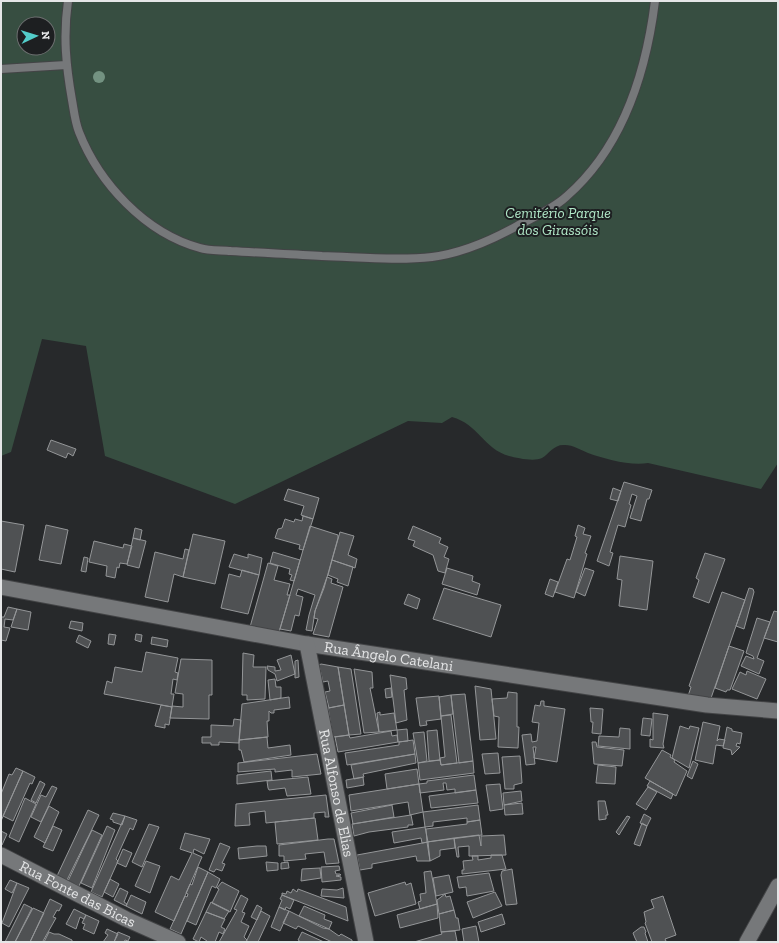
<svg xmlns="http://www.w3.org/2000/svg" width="779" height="943" viewBox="0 0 779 943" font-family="'Zilla Slab',serif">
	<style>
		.green { fill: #374e41; fill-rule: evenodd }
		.building { fill: #4f5153; stroke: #949698 }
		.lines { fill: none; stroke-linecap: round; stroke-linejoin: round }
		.service-casing { stroke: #434446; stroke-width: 10 }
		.minor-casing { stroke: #434446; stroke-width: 17 }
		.service { stroke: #76787a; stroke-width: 8 }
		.minor { stroke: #76787a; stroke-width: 15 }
		.tree { fill: #739281 }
		.labels { text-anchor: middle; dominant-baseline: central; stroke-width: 4; stroke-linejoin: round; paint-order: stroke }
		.park-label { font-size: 15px; font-style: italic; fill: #b1e8c8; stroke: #1d1f21 }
		.street-label { font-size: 15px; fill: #e5e6e7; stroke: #1d1f21 }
	</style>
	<rect width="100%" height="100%" fill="#27292b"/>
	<!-- green -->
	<path class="green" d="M1 1H778V463L761 489 648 463C630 466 605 459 588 453 581 450 573 445 565 445 554 444 550 453 542 458 534 462 517 458 509 456 484 449 478 424 452 417L442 423 408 421 235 504 105 456 86 346 42 339 11 452 1 456ZM24 24H48V48H24Z"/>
	<!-- building -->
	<path class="building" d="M51 440 76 449 73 456 68 453 66 458 47 450Z
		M624 482 652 490 649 499H647L641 521 630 518 637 496 632 494 629 504 631 505 625 527 618 525 610 552 613 553 609 566 597 561Z
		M613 488 621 491 618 501 610 499Z
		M288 489 319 498 313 519 301 515 304 506 284 500Z
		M303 516 313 519 303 550 299 549 300 545 275 538 278 529 282 528 285 519 294 522 295 519 302 521Z
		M1 521 24 525 15 572 1 569Z
		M46 525 68 530 61 564 39 560Z
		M578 525 585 528 583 534 591 536 585 553 587 554 574 598 555 592 567 559 570 560 577 537 575 536Z
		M310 526 338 535V538L324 588 315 611 312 631 306 630 309 615 315 595 298 589 296 595 303 597 299 616 295 615 291 631 280 629Z
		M413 526 441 538 439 543 448 547 444 557 449 559 445 573 438 571 433 555 413 546 415 541 408 539Z
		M135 528 142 530 140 540 133 538Z
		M340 532 354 536 348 555 357 559 355 568 332 560Z
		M193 534 225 541 215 584 183 577Z
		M133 538 146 541 139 568 127 565Z
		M94 541 123 548 124 544 132 546 127 564 120 563 119 568 117 567 115 578 106 576 107 566 89 562Z
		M185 549 189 550 183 577 174 574 168 602 145 597 155 552 183 559Z
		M273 552 300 560 294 581 290 580 292 575 289 574 290 569 270 563Z
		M705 553 725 559 709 603 693 597 699 580 696 578Z
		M234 554 248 558V554L262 558 259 575 229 567Z
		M620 556 653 561 647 610 619 606 622 580 617 579Z
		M84 557 88 558 86 572 81 571Z
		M332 560 353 567 348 586 337 582 338 579 328 575Z
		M268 563 278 566 274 580 290 584 287 595H290L279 632 250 627Z
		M447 568 473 576 472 581 480 584 477 595 442 584Z
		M585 568 594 571 585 596 576 592Z
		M242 570 259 575 248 614 221 608 229 574 240 577Z
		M327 577 332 579 331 583 343 587 329 637 313 634 318 619 314 618 315 611Z
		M550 579 558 582 553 597 545 594Z
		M444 588 501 605 491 637 433 619Z
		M749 588 753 589 754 592 744 629 736 626Z
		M722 592 745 600 710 701 688 696 691 687 689 686Z
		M408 594 420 599 417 609 404 604Z
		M8 607 17 609 13 620 5 619 4 627 10 628 6 641 1 640V617H4Z
		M17 609 31 612 28 630 11 627Z
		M774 611 778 612V642L764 638Z
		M757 618 770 622 757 658 764 661 759 674 741 666 746 656 754 659 753 656 746 653Z
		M71 621 83 623 82 631 69 628Z
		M109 634 116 635 114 645 108 644Z
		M136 634 142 635 141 642 135 640Z
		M79 635 91 641 88 648 76 642Z
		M152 637 168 640 167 647 151 644Z
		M729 646 744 651 730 690H727L726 692 715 688Z
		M146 652 178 658 175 672 178 673 177 680 173 679 171 694H174L172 707 104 694 107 681 112 683 115 667 142 672Z
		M243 653 254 655 253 667H266L265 699 247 700V695H242Z
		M291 655 295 674 277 681 275 674 268 670 267 666 275 667V671L281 670 277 660Z
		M181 659 212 660V695H209V719L170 718 172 706 183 707V694L175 693Z
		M298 660 299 677 295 678V661Z
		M321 664 338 667 344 705 329 708 325 692 330 691 328 681 323 682 319 665Z
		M338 667 351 669 361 734 349 735Z
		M354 669 372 672 373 688H370L379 732 364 733Z
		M747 671 766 679 757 699 732 689 740 672 746 675Z
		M390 675 406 678 407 689 404 690 407 720 396 723Z
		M275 679 276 687H281V698L270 700 268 680Z
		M475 686 491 689 496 739 480 740Z
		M391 688 392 697 386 698 385 689Z
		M508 692 517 693V727H519L518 748 498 747 499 717 494 716 492 699 507 698Z
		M465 694 473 761 459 763 451 695Z
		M451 695 453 714 441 716 439 697Z
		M439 696 441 719 426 721 427 725 420 726 416 698Z
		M289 697 290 708 274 710V713H271L269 711V721H267L268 737 239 740 242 704Z
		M541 701H544V706L565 709 557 762 534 758 536 747H533L535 764 526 765 522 735 531 734 532 742 537 741 539 723 532 722 535 705 540 706Z
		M161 705 172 707 169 725 165 724V728L155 726Z
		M344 705 349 735 333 737 328 708Z
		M590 708 603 709 601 734 592 733 593 722H591Z
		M380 712V715L394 713 397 730 379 732 377 713Z
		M653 713 668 715 663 744 664 748 650 747V739L653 740Z
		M451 715 457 763 441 765 440 758 445 757 441 716Z
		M643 718 652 719 650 736 641 735Z
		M234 719 241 720 239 743 219 742V745H211V743H202V737H211V725L233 726Z
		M703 722 720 726 717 741 719 739 725 740 723 746 716 745 713 764 695 760Z
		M680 726 689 729 690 726 699 728 689 768 672 758Z
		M727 727 732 729V731L742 733 740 744 737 743 736 746 740 747 732 755 731 750 723 748Z
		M620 728 630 729V749L598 746 599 736 619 737Z
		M407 729 408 741 398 742 397 730Z
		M437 730 440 760 429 761 427 731Z
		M391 731 392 736 397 735 398 742 338 752 335 737 349 735 350 738Z
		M424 732 427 761 418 763 413 733Z
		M267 737 268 748 290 745 291 755 244 762 241 750H239V740Z
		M413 740 415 754 347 765 345 753 399 745V742Z
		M592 742H596L597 747 624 750 622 766 594 764Z
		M662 750 671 755 670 757 675 760 674 762 687 771 676 796 645 778Z
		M498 753 500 773 485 774 482 754Z
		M317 754 321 774 292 777V770L275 772V769L238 772V763Z
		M415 754 416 763 363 774 364 777 354 779 351 765Z
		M520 756 522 783 514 785V789H505L502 757Z
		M440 760 441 765 473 761 474 773 420 780 418 763Z
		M693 761 698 764 692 779 687 776Z
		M598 765 616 767 615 784 596 783Z
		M16 768 23 771 1 821V794L9 774 12 775Z
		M417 769 419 784 387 789 385 774Z
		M23 771 35 777 32 784 30 783 13 821 3 816Z
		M271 771 272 780 237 784V775Z
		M474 775 476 790 455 793V789L447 790 446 783H443L444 790 420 793 419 784 427 783V781Z
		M308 777 311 794 287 796 285 788 269 790 268 788 267 781Z
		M363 777 364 785 347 788 346 780Z
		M40 781 45 784 36 803 31 800Z
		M650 781 673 794 671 799 647 786Z
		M419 784 423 812 410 815 408 802 351 811 349 795Z
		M500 784 503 809 490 811 486 785Z
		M52 786 57 788 41 822 31 817 41 795 46 797Z
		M648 787 657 792 646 810 636 804Z
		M476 790 478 803 431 808 429 796Z
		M521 791 522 801 504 805 503 793Z
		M326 795 329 817H325V812L314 813V818L266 823 265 811 249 813 250 825 235 826 236 804Z
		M25 798 36 804 19 842 9 837Z
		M598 801H605L608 815H606V819L599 820Z
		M522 803 523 814 505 815 504 805Z
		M392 805 394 817 353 824 351 813Z
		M478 805 480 820 467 822V818L433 822V826L425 827 423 812Z
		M49 806 59 812 45 843 34 837Z
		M88 810 99 815 67 880 57 876Z
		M113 813 125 816 122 825 113 822V820L110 819Z
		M644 814 651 818 647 826 640 823Z
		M411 815 413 825H408V827L369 832 354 836 352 824Z
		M125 816 137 820 133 830 130 828 116 859 118 861 102 897 91 892Z
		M627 816 630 817 619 835 616 832Z
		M315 818 318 840 277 844 275 822Z
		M480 820 482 835 427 842 426 829 467 824V822Z
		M642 823 647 826 640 846 634 844Z
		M149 824 159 827 142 867 132 862Z
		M53 826 62 830 53 851 43 847Z
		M107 826 115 830 92 888 81 883Z
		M425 827 428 842 422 843 421 838 394 843 392 832Z
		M92 830 102 835 79 886 68 881Z
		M1 831 7 834 2 845 1 844Z
		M185 833 210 839 204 854 194 849 193 853 202 857 174 921 155 912 171 876 179 880 192 853 180 849Z
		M479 835 481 846V836L504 835 506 855 469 856V846L458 847 459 857H457L454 838Z
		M454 838 455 848 440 850V856L430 861 427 842Z
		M328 839H334L339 863 326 864 324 852 305 854 306 859 284 861V856H279V845Z
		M428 842 430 861H417L416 856 372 864V868L360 870 357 855Z
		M220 843 230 847 222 863 225 864 222 871 216 869 214 872 209 870Z
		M257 846H266L267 856 239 859 238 848Z
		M123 849 132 853 126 867 117 863Z
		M491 855H502L506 869 462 874V870H464L463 861 473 860 472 856H478V860L491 858Z
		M146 861 160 866 150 893 135 886Z
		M266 862 278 863V870L267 871Z
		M288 862 289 868 281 869V863Z
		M339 866 340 870 335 871 336 874H340L341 875 336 876 341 877V880L322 882 321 867Z
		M198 867 208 872 181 934 170 929 185 896 187 897 188 894 186 893 190 884 192 885Z
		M320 868 321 878 301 881 302 869Z
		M512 869 517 904 506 905 501 875 502 871Z
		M431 871 437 904 420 909 418 902 421 901 420 894 426 893 424 872Z
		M208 872 220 879 216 888 212 886 196 925 187 921Z
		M489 873 494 891 467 896 466 887 459 888 457 877Z
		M449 875 453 892 436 896 433 878Z
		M110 879 119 884 113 897 104 892Z
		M10 880 17 883 12 893 5 889Z
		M222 882 239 891 230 912 212 903 219 889 217 888Z
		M405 882 406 885 411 883 416 904 375 916 368 893Z
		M17 883 29 888 9 927 2 923Z
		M120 888 128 892 124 902 127 904 126 906 114 900Z
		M343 888 344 898 321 896 322 889 337 890Z
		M293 889 297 892 298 889 346 907 348 921 282 895V893L286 894 287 891 291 893Z
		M495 892 502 906 473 918 467 902Z
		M445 894 446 897 450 896 454 910 439 914 437 900Z
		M131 895 146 902 142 914 126 906Z
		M241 895 248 899 242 912 245 913 241 922 249 926 244 937 247 940 246 942H219L237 910 234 909Z
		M282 895 294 900 290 909 286 907 285 910 279 907 282 900 280 899Z
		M663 896 676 935 665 939 666 941 662 942H652L645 923 646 922 644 912 654 908 651 900Z
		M50 899 62 905 59 911 57 910 53 917 56 918 43 941 44 942H30Z
		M211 902 229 911 224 919 206 912Z
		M24 904 32 908 15 942H5Z
		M437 904 438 918 400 928 397 915Z
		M257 905 262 908 257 920 251 917Z
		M304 906 325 915 324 919 332 922 329 929 299 916Z
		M279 907 289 911 280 931 271 927Z
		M33 908 44 913 30 942H15Z
		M74 909 86 915 84 919 80 917 76 929 66 924Z
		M454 910 456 918H458L460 930 441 932 439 914Z
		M261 911 270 916 258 942H246Z
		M289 911 323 928 329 929 339 936 341 934 352 940V942H332L298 926 296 929 283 923Z
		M206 912 225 919 221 927 225 929 223 934 219 932 215 942H206L207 941 201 937 199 942 193 939Z
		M502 914 505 924 481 932 478 922Z
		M86 915 99 921 94 934 83 929 85 924 82 923Z
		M476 926 479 942H464L462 929Z
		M641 927H644L646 932 645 933 648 942H637L635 938 633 933Z
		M107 929 118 934 114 942H103L108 935 105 933Z
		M455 931 457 941 452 942H414L442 934 441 932Z
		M49 932 54 934H59L72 940V942H44Z
		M118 932 130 937 128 941 125 940 124 942H114Z
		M302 932 324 942H301L298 940Z"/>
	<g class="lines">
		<!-- service casing -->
		<g class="service-casing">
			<path id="service" d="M68 1C63 36 66 66 72 100 74 111 75 122 79 132 99 183 145 233 200 248 209 251 221 250 231 251 262 253 292 254 322 256 358 257 396 261 432 257 463 253 490 241 517 226 534 217 553 209 567 196 623 147 646 73 655 1
				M1 69 66 65"/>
		</g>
		<!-- minor casing -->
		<g class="minor-casing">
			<g id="minor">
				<path id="s1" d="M1 587 307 644 707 705 778 711"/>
				<path id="s2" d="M307 644 366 942"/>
				<path id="s3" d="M1 855 126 919 178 942"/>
				<path d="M747 942 778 886"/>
			</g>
		</g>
		<!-- service -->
		<use href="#service" class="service"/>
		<!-- minor -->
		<use href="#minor" class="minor"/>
	</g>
	<!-- trees -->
	<circle class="tree" cx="99" cy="77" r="6"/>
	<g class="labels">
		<!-- park labels -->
		<g class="park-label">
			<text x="558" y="213">Cemitério Parque<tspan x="558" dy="17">dos Girassóis</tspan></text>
		</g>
		<!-- street labels -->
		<g class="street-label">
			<text stroke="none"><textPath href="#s1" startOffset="394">Rua Ângelo Catelani</textPath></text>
			<text stroke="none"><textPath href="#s2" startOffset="152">Rua Alfonso de Elias</textPath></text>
			<text stroke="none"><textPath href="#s3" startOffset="86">Rua Fonte das Bicas</textPath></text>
		</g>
	</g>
	<!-- border -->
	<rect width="779" height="943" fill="none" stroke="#e5e6e7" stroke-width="4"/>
	<!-- north arrow -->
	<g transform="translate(36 36) rotate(86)"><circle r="19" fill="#1d1f21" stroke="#6d6f70"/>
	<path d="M0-3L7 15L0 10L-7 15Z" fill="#53cdca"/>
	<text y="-6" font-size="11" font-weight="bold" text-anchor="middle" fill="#e5e6e7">N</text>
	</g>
</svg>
